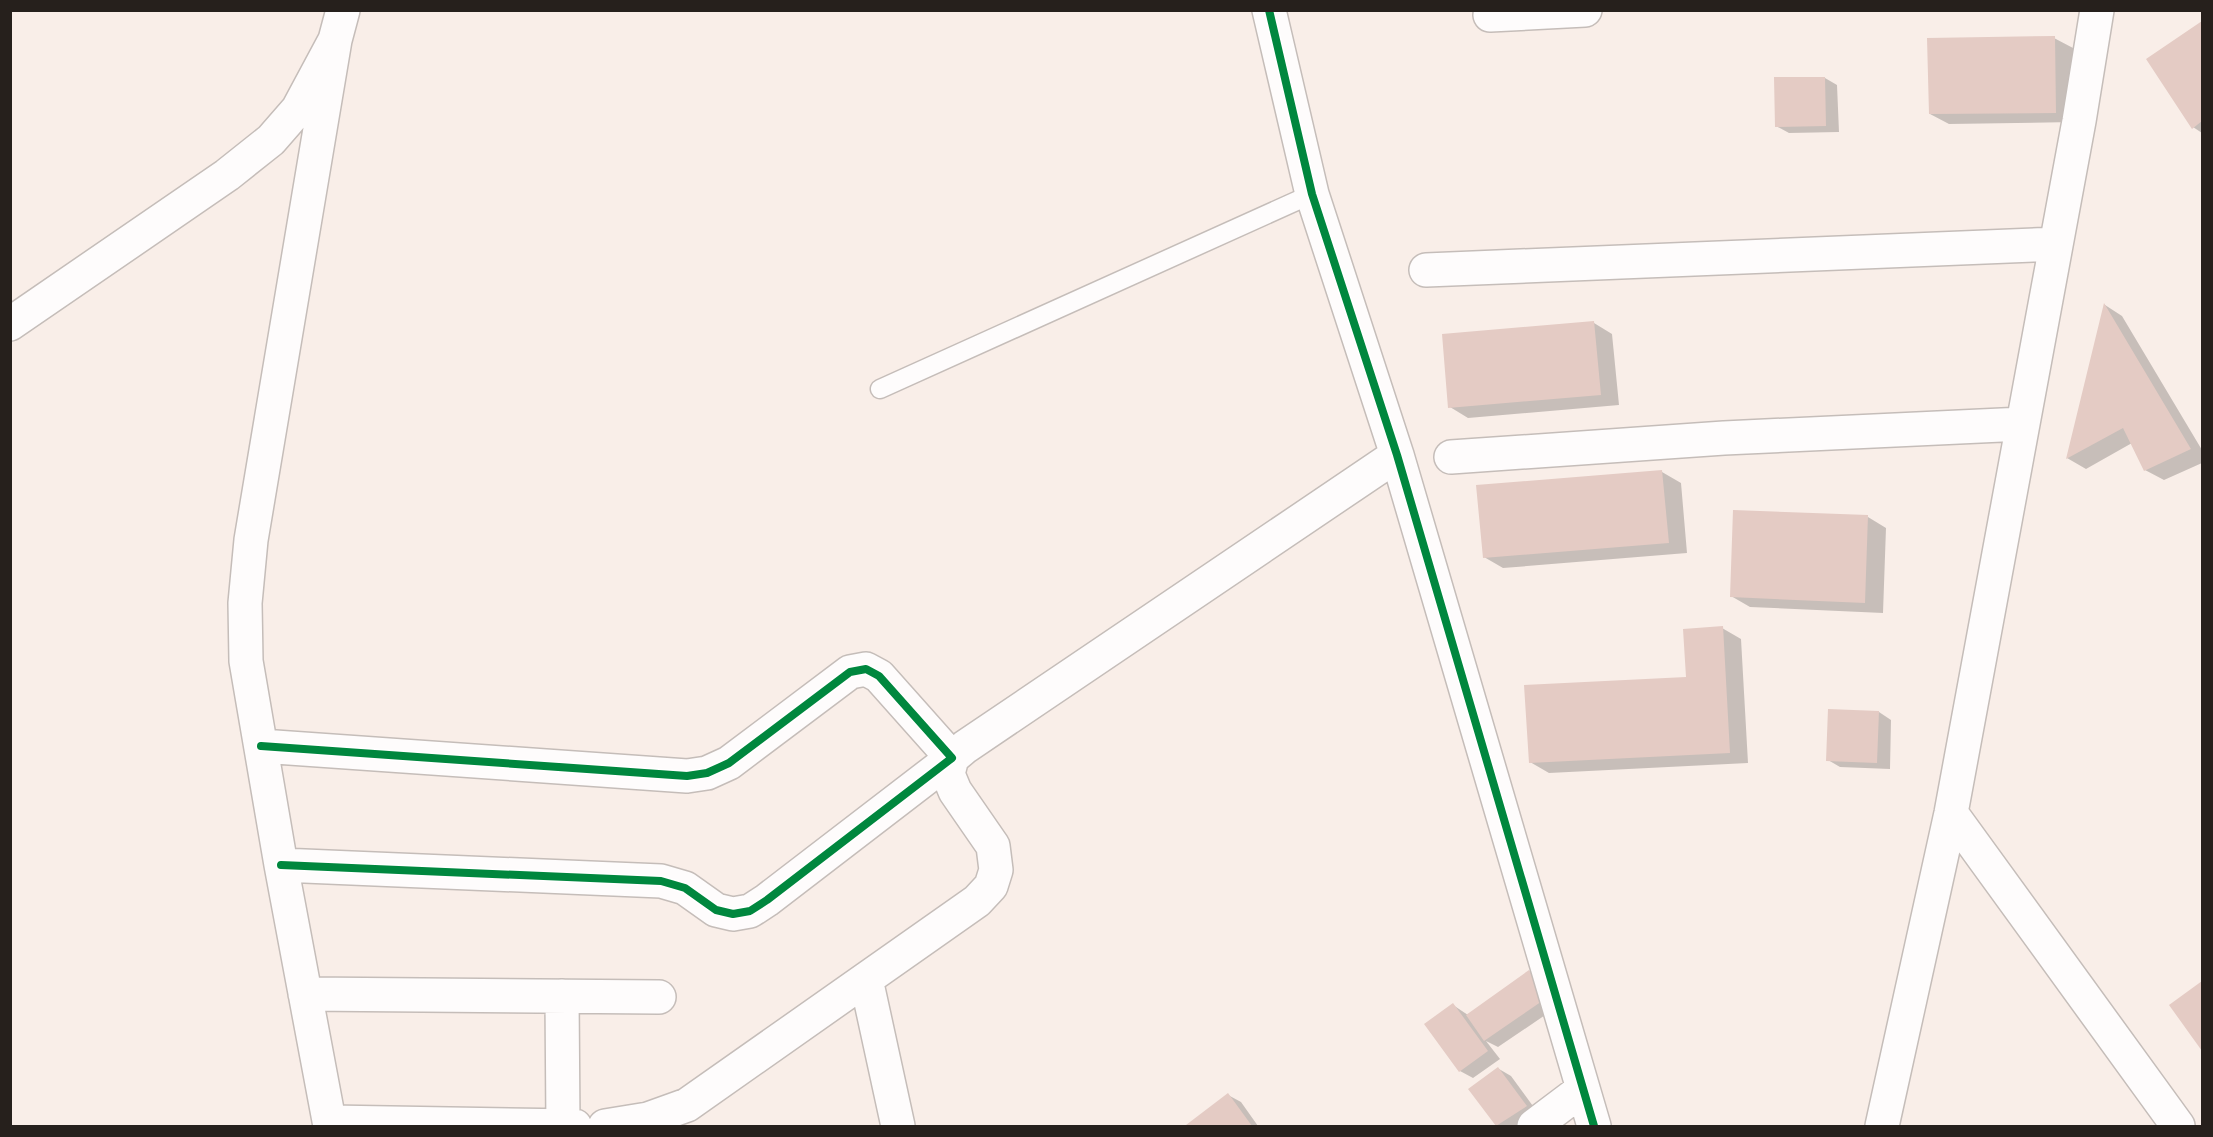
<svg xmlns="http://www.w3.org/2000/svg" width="2213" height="1137" viewBox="0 0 2213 1137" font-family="'Open Sans',sans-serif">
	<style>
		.shadow { fill: #0003 }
		.building { fill: #e4cbc4 }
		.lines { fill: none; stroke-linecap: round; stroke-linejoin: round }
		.service-casing { stroke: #c5bdb9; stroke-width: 21 }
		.minor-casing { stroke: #c5bdb9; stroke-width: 36 }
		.service { stroke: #fefcfc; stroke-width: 18 }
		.minor { stroke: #fefcfc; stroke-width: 33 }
		.cycleway-casing { stroke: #fff; stroke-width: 11 }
		.cycleway { stroke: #00873e; stroke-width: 8 }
	</style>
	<rect width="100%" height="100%" fill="#f9eee8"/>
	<!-- shadow -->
	<path class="shadow" d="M2202 23V133L2193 127 2148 59Z
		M2054 38 2073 48 2075 122 1949 124 1930 114Z
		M1825 78 1837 85 1839 132 1789 133 1776 126Z
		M2105 305 2122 316 2202 450V463L2164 480 2145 470 2132 443 2086 469 2067 458Z
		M1594 323 1612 334 1619 405 1468 418 1450 407Z
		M1662 472 1681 483 1687 553 1503 568 1484 557Z
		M1868 517 1886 528 1883 613 1750 607 1731 596Z
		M1722 628 1741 639 1748 763 1549 773 1530 762 1687 678Z
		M1879 712 1891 720 1890 769 1840 767 1828 760Z
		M1530 972 1542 979 1560 1005 1498 1047 1486 1041 1500 1059 1473 1078 1460 1071 1426 1024 1453 1005 1468 1015Z
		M2202 982V1048L2171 1005Z
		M1499 1069 1511 1076 1538 1113 1520 1126H1498L1470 1089Z
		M1228 1095 1241 1102 1258 1126H1189L1188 1125Z"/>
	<!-- building -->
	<path class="building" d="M2202 21V121L2192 129 2146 59Z
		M2055 36 2056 113 1929 114 1927 38Z
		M1774 77H1825L1826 126 1775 127Z
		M2104 303 2191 449 2144 471 2123 428 2066 459Z
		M1594 321 1601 395 1448 408 1442 334Z
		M1662 470 1669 543 1483 558 1476 485Z
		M1733 510 1868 515 1865 603 1730 597Z
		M1723 626 1730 753 1529 763 1524 685 1686 677 1683 629Z
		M1828 709 1879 711 1877 763 1826 761Z
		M1529 970 1548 997 1484 1041 1466 1015Z
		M2202 981V1051L2169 1005Z
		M1453 1003 1488 1051 1459 1072 1424 1024Z
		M1498 1067 1527 1106 1496 1126 1468 1089Z
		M1228 1093 1252 1126H1187L1186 1125Z"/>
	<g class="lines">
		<!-- service casing -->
		<g class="service-casing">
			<path id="service" d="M880 389 1312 194"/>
		</g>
		<!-- minor casing -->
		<g class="minor-casing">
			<path id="minor" d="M1269 10 1312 194 1397 455 1594 1126
				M1490 15 1585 10
				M1426 270 2056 244
				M10 324 227 175 271 140 298 109 335 40 343 10
				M1451 457 1724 438 2023 424
				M261 746 687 776 707 773 729 763 850 672 866 669 879 676 952 758 767 900 750 911 733 914 716 910 685 888 661 881 281 865
				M1951 813 2178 1126
				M866 979 898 1126
				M305 994 659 997
				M562 996 563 1126
				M330 1122 575 1126
				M330 1126 281 865 246 661 245 603 251 540 335 40
				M605 1126 648 1119 687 1105 977 901 991 886 996 870 993 846 955 791 948 774 952 758 965 747 1397 455
				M1534 1126 1583 1089
				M1882 1126 1951 813 2079 121 2097 10"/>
		</g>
		<!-- service -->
		<use href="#service" class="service"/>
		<!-- minor -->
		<use href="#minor" class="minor"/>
		<!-- cycleway casing -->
		<g class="cycleway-casing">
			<path id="cycleway" d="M1269 10 1312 194 1397 455 1594 1126
				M261 746 687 776 707 773 729 763 850 672 866 669 879 676 952 758 767 900 750 911 733 914 716 910 685 888 661 881 281 865"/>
		</g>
		<!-- cycleway -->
		<use href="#cycleway" class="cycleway"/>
	</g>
	<!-- border -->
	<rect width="2213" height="1137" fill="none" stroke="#26201c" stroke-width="24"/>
</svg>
